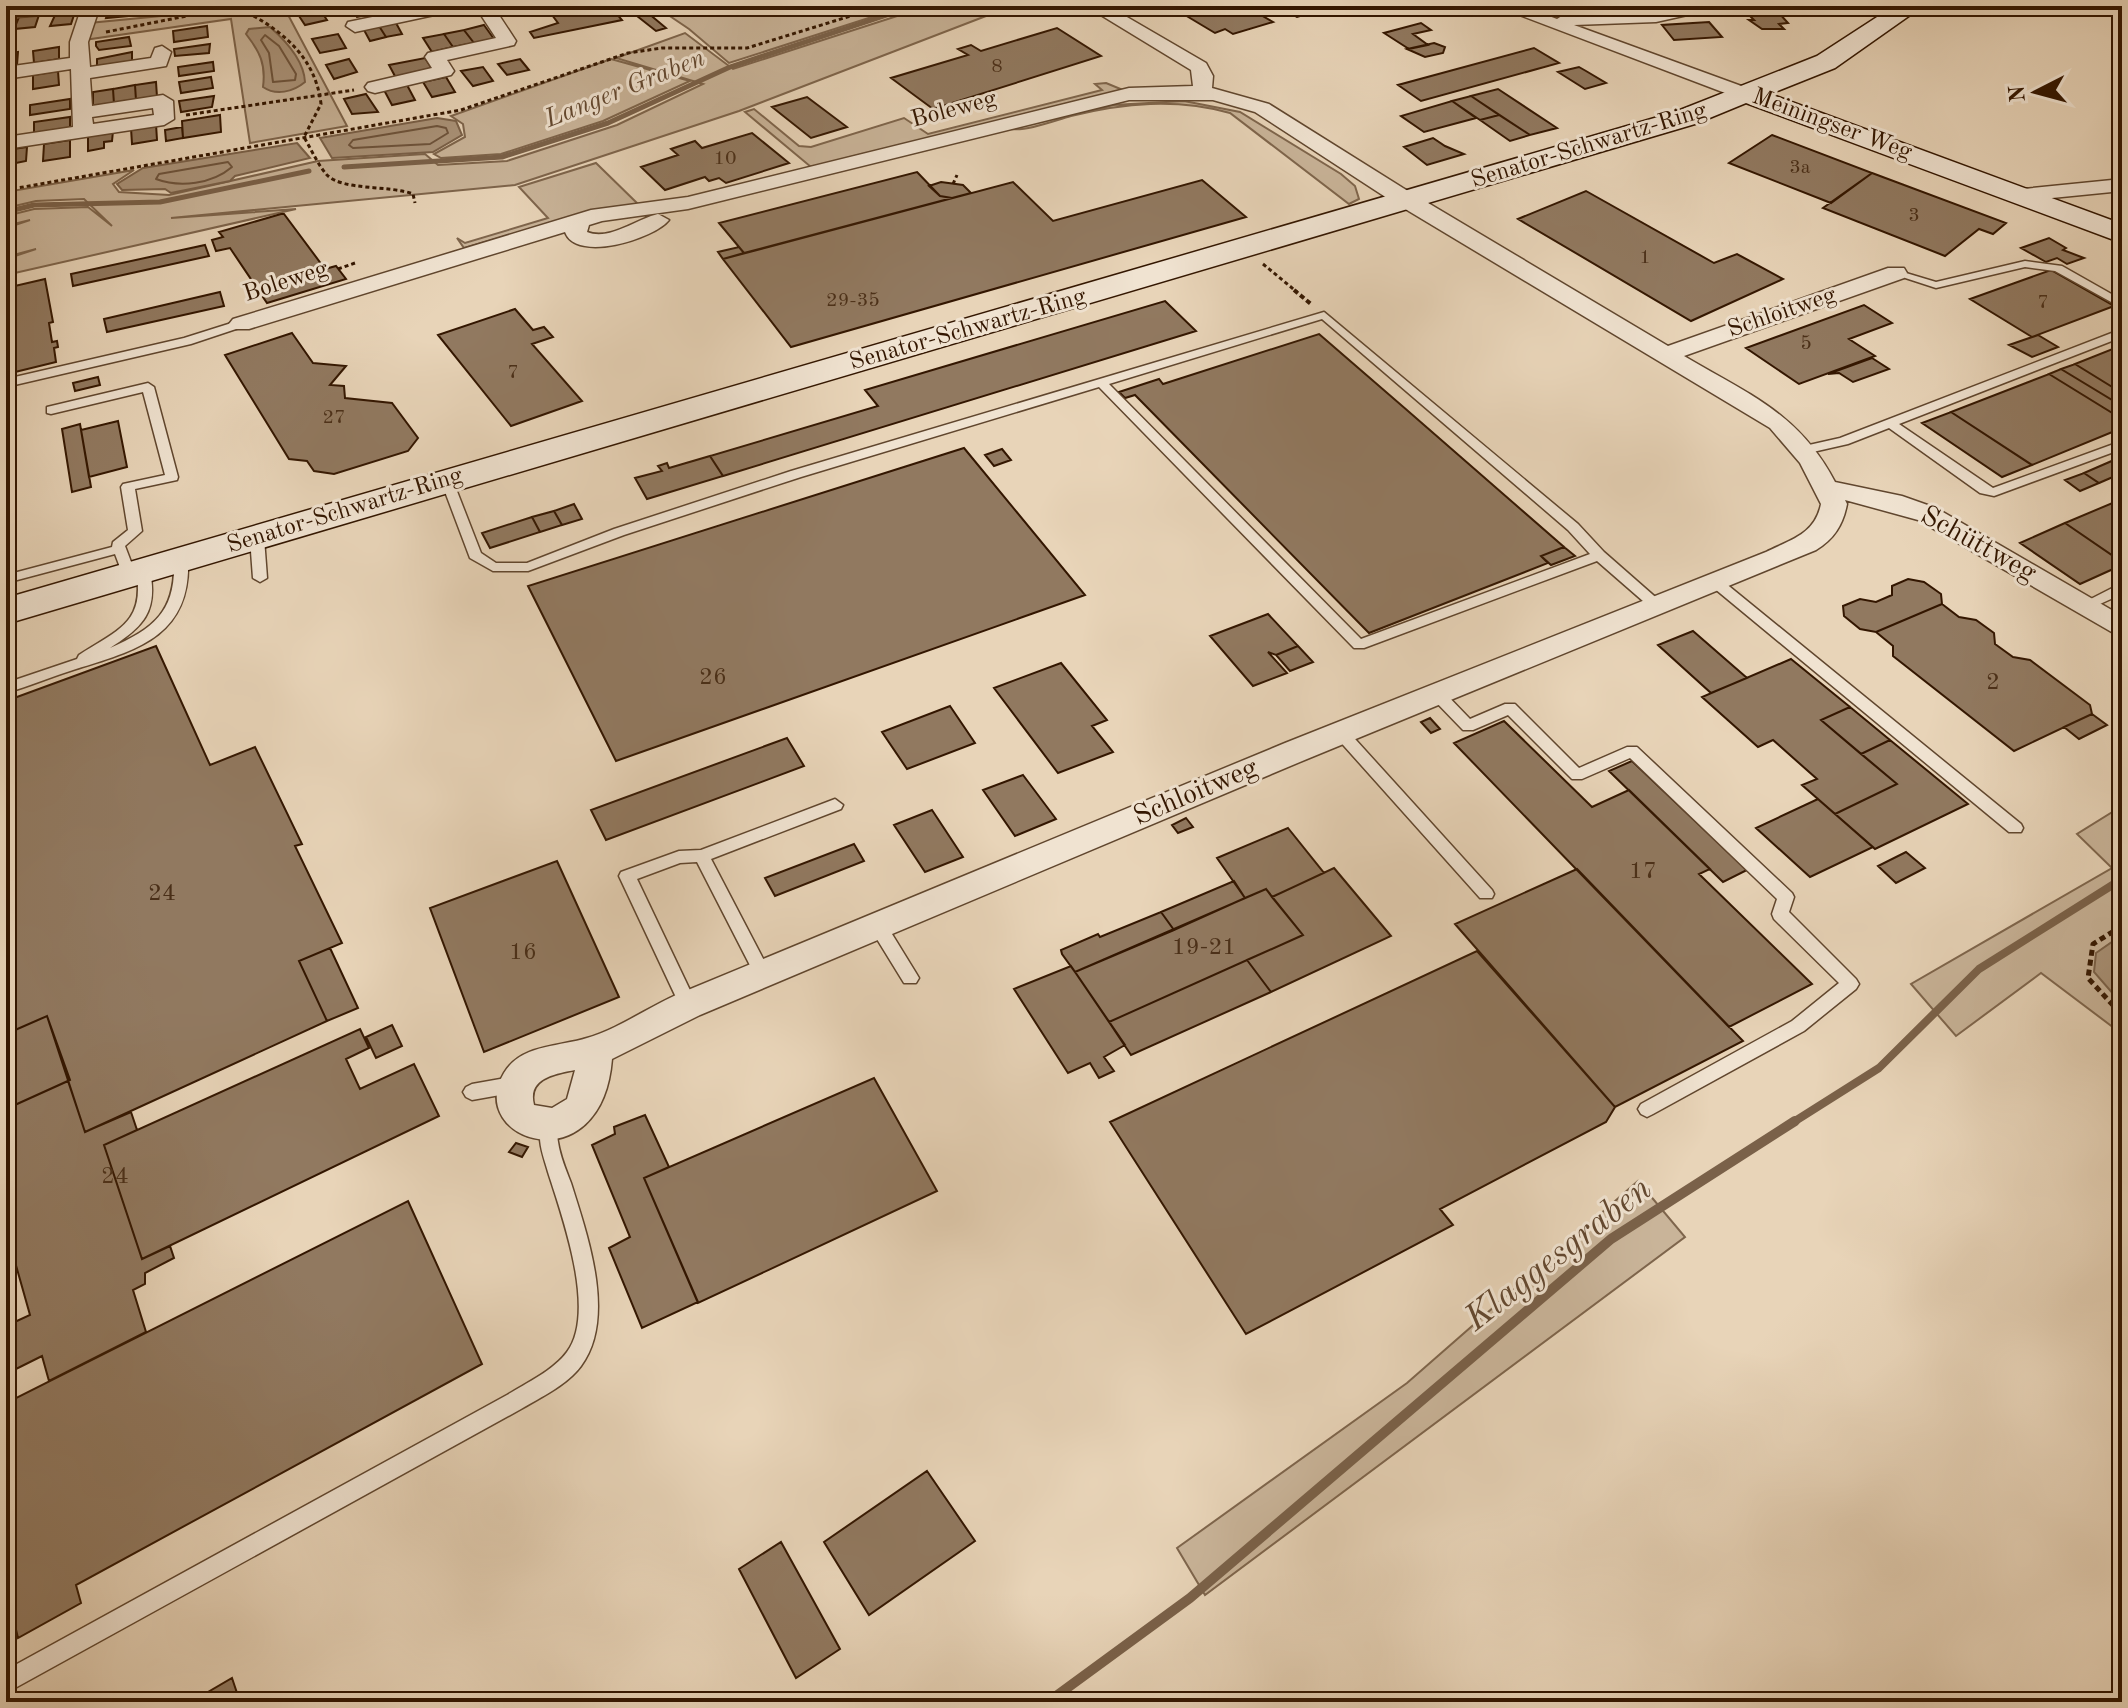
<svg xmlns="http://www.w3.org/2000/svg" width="2128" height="1708" viewBox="0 0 2128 1708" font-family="'Old Standard TT',serif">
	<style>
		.green { fill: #c9b499; stroke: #7e654c; stroke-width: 2 }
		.water { fill: #aa9379; stroke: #7a6149; stroke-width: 2 }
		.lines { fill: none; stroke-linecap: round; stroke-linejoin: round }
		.shore { stroke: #6e543c; stroke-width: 2 }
		.stream-far2 { stroke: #7a6149; stroke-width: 5 }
		.stream-far1 { stroke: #7a6149; stroke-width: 8 }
		.stream { stroke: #7a6149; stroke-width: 10 }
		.building { fill: #917960; stroke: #331600; stroke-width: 2 }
		.lane-casing { stroke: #60462e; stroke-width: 3 }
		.street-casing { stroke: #60462e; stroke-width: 3 }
		.secondary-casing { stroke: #331600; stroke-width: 3 }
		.path-far2 { stroke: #331600; stroke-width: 3; stroke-dasharray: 4 3; stroke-linecap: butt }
		.path-far1 { stroke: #331600; stroke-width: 4; stroke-dasharray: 5 3; stroke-linecap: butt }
		.path { stroke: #331600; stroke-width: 5; stroke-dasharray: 6 4; stroke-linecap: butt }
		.lane { fill: #f0e3d1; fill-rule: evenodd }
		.street { fill: #f0e3d1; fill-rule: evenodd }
		.secondary { fill: #f0e3d1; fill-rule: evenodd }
		.labels { text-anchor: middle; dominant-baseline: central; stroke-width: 6; stroke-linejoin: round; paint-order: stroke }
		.far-number-label { font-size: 20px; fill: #4a2f18 }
		.far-street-label { font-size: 24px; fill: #331600; stroke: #f0e3d1 }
		.number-label { font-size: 24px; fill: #4a2f18 }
		.far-water-label { font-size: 26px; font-style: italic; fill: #634830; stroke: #f0e3d1 }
		.street-label { font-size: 28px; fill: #331600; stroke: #f0e3d1 }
		.near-water-label { font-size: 36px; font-style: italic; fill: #634830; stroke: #f0e3d1 }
	</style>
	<rect width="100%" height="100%" fill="#e8d4b8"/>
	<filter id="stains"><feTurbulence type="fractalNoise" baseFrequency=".0025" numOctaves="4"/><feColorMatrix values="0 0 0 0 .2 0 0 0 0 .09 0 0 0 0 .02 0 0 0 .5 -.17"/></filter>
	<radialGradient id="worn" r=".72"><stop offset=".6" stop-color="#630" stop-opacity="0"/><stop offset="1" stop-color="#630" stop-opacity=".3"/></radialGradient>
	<!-- green -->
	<path class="green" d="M174 6H310L286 11 347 126 250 143 231 19 84 40 89 23 171 15Z
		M655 6H906L729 63 689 29Z
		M928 6H1012L739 111 515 185 171 218 296 209 6 275V259L36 249 6 257V228L30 220 6 226V216L34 209 88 207 112 226 84 199 36 201 6 208V192L134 170 113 184 119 192 169 195 318 161 425 154 438 165 507 161 617 125 703 84 616 58 685 33 733 69Z
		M611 59 690 81 603 121 501 154 441 158 434 154 465 137 463 124 451 116Z
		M1106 83 1123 90 811 167 745 112 754 109 799 146 811 147 904 118 928 134 1102 90 1095 84Z
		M1184 101 1240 112 1341 174 1355 186 1359 199 1349 204 1230 113C1176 98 1124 103 1071 116 1053 121 1028 131 1011 129L1113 105Z
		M596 163 640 206 599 209 464 248 457 238 465 243 548 218 519 187Z
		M2122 806V935L2097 953 2115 998 2122 1004V1034L2041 973 1956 1036 1911 984 2112 868 2077 834Z
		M1638 1181 1685 1237 1205 1595 1177 1548 1407 1383Z"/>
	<!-- water -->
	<path class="water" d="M270 27C286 41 304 60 305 82 293 92 276 96 263 87 266 64 260 52 246 34L249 29Z
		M437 118 456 121 462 135 433 152 332 158 320 138Z
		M297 143 310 158 235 176 230 181 171 193 165 189 122 190 117 184 143 168Z
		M2122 935V1004L2094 972 2096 953Z"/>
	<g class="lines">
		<!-- shore -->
		<path class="shore" d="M265 35 279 46 296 74 295 80 273 82 269 53 261 40Z
			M437 126 446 128 448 133 430 144 353 148 349 145 353 140Z
			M228 162 232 167C212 184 180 188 156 179L159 174Z"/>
		<!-- stream-far2 -->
		<path class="stream-far2" d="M344 167 502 157 608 123 730 67 914 6
			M6 212 34 205 160 202 309 171"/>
		<!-- stream-far1 -->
		<path class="stream-far1" d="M1792 1123 1879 1068 1979 969 2122 879"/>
		<!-- stream -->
		<path class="stream" d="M1048 1702 1190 1598 1611 1239 1795 1121"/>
	</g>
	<!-- building -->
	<path class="building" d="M142 6 139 15 106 18 109 9Z
		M350 6H378L381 12 357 17Z
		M575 6H610L622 20 534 38 530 32 558 23 549 11Z
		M1170 6H1245L1273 22 1233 34 1225 29 1215 33Z
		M1277 6H1293L1307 14 1297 17Z
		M1375 6H1405L1411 9 1390 14Z
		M1830 6 1838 14 1815 15 1807 7Z
		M1767 9 1777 11 1788 23 1779 24 1784 29H1762L1749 20H1754L1746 12Z
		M321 11 327 20 305 25 299 16Z
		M75 12 71 24 50 26 56 13Z
		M648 13 666 28 656 31 637 16Z
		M39 15 35 27 14 29 19 17Z
		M1709 22 1722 37 1674 40 1662 25Z
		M396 23 402 34 386 37 379 26Z
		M1421 23 1431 30 1413 34 1428 45 1409 49 1384 33Z
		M484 25 494 39 474 43 464 30Z
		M207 26 208 37 174 42 173 31Z
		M379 26 386 37 370 41 364 30Z
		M1057 28 1101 56 933 109 891 78 968 55 958 49 971 45 981 51Z
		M464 30 474 43 453 47 444 34Z
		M338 34 346 48 320 53 312 39Z
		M444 34 453 47 432 52 423 38Z
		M129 37 131 46 99 50 96 46V42Z
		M1434 43 1445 47 1443 53 1425 57 1407 49Z
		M210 44 209 53 175 56 174 49Z
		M59 47V59L34 63 33 51Z
		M1534 48 1559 63 1421 101 1398 85Z
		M18 52 17 65 6 67V54Z
		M132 52V62L97 67V59Z
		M425 58 433 70 396 78 389 65Z
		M349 59 357 72 334 79 326 65Z
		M520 59 529 70 507 75 498 64Z
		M213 62 214 71 179 76 178 67Z
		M483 67 493 81 473 86 461 71Z
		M1579 67 1586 71 1606 83 1585 89 1558 72Z
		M58 71 59 85 33 89V75Z
		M211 77 213 88 181 93 179 82Z
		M446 77 455 92 432 97 423 82Z
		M156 82 157 97 136 100 135 85Z
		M135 85 136 100 114 104 113 89Z
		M407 85 415 100 392 105 384 90Z
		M113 89 114 104 93 107V92Z
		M1498 89 1557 128 1530 135 1471 96Z
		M366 94 378 112 352 114 344 99Z
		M214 96 212 107 181 112 179 101Z
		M1471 96 1499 115 1480 120 1452 101Z
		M807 97 847 127 811 138 772 107Z
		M70 99V109L30 115V105Z
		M1452 101 1476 118 1424 132 1401 116Z
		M220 115 221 132 183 138 182 121Z
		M1499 115 1530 135 1510 141 1480 120Z
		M70 117V128L34 134V122Z
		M156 124 157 140 132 144 131 128Z
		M182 127 183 138 166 141 165 130Z
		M113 131 112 141 104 142V148L88 151V135Z
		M752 133 789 163 726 183 719 178 709 181 705 177 665 190 641 167 678 155 671 149 695 141 702 148Z
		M1772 135 1872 173 1831 203 1729 163Z
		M1433 138 1445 146 1464 154 1427 165 1404 147Z
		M70 140V157L43 161 44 144Z
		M27 147 26 161 6 165V150Z
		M917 172 940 196 952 198 744 253 719 223Z
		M1872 173 2006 223 1993 234 1979 229 1945 256 1823 208Z
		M1202 180 1246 217 791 347 723 259 1013 182 1053 221Z
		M941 182 963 185 971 193 952 198 940 196 929 186Z
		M1586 191 1714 263 1737 254 1783 279 1691 321 1518 219Z
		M281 214H284L325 269 336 266 346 279 267 303 230 248 216 251 212 240 223 237 219 232Z
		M2049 238 2066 248 2063 250 2084 258 2067 264 2057 258 2046 262 2021 248Z
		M205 245 209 256 73 286 71 274Z
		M739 247 744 253 723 259 718 252Z
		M2051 270 2114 306 2032 337 1970 299Z
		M45 279 53 322 49 323 52 342 57 341 58 347 54 348 56 362 11 373 6 341V288Z
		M220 292 224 306 107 332 104 319Z
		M1165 301 1196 331 723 476 710 456 878 406 865 390Z
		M1864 305 1892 323 1849 339 1875 356 1799 384 1746 348Z
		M515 309 533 330 544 327 553 337 532 344 582 401 511 426 438 335Z
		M292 333 313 363 346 366 330 385 344 386 345 398 392 403 418 438 408 451 334 474 314 471 307 461 289 459 225 355Z
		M1319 334 1408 411 1564 547 1541 556 1548 563 1369 633 1135 395 1125 398 1119 392 1159 379 1163 384Z
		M2038 335 2058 347 2032 357 2009 345Z
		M2115 348 2122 352V393L2075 364Z
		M1872 358 1889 369 1853 382 1839 373 1828 374Z
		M2075 364 2122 393V406L2061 369Z
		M2061 369 2122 406V419L2049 374Z
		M2049 374 2122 419V428L2032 465 1951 412Z
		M98 377 100 385 75 391 73 383Z
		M1951 412 2032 465 2002 477 1922 423Z
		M118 421 127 467 89 477 81 430Z
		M80 424 91 487 72 492 62 429Z
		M964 448 1085 595 616 761 528 586Z
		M1002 449 1011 460 994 466 985 455Z
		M710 456 723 476 647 499 635 478 662 471 658 466 667 463 669 468Z
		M2114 460 2122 466V473L2099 483 2084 473Z
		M2084 473 2099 483 2080 491 2065 480Z
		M2122 499V562L2065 523Z
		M574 504 582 519 562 525 554 511Z
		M554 511 562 525 540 532 532 517Z
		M532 517 540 532 490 548 482 533Z
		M2065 523 2122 562V565L2080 584 2020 543Z
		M1564 547 1575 556 1551 565 1541 556Z
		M1908 579 1924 582 1941 594 1942 604 1876 632 1860 629 1844 616 1843 606 1860 599 1876 602 1892 595V586Z
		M1942 604 1959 617 1976 620 1994 633 1995 644 2013 657 2030 660 2090 705 2092 714 2014 751 1893 656V646L1876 632Z
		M1268 614 1298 646 1276 655 1268 652 1287 673 1253 686 1210 636Z
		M1693 631 1747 678 1711 693 1658 645Z
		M156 646 210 765 255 747 302 844 295 846 342 943 299 961 327 1021 85 1132 47 1016 6 1034V701Z
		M1298 646 1313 662 1290 671 1276 655Z
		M1791 659 1850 707 1821 720 1897 784 1835 814 1802 785 1817 779 1773 740 1758 747 1702 697Z
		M1061 663 1107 720 1092 726 1113 752 1058 773 994 688Z
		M950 706 975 743 907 769 882 732Z
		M1850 707 1890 740 1861 754 1821 720Z
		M2092 714 2107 725 2079 739 2064 727Z
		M1430 718 1440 729 1431 733 1421 722Z
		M1504 721 1592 807 1629 790 1710 869 1699 874 1812 984 1729 1027 1454 743Z
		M787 738 804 766 606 840 591 810Z
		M1890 740 1968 804 1875 849 1835 814 1897 784 1861 754Z
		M1632 761 1747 870 1723 882 1609 771Z
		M1023 775 1056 819 1015 836 983 790Z
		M1818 799 1873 847 1810 877 1756 828Z
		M932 810 963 857 925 872 894 825Z
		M1186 818 1193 827 1178 833 1172 825Z
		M1288 828 1324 873 1272 897 1266 889 1245 898 1217 858Z
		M854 844 864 861 775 896 765 878Z
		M1906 852 1925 868 1896 883 1878 866Z
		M557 861 619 997 484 1052 430 908Z
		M1334 868 1391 936 1271 992 1247 960 1303 935 1272 897Z
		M1577 869 1743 1041 1615 1107 1455 924Z
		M1234 881 1245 898 1174 930 1161 912Z
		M1266 889 1303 935 1109 1022 1075 972Z
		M1161 912 1174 930 1075 972 1062 954 1061 950 1098 934 1100 937Z
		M330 948 358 1008 327 1021 299 961Z
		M1477 951 1615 1107 1606 1122 1440 1209 1453 1225 1246 1334 1110 1122Z
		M1247 960 1271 992 1131 1055 1109 1022Z
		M1071 966 1125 1045 1104 1057 1114 1071 1099 1078 1090 1063 1068 1073 1014 989Z
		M47 1016 70 1080 6 1109V1034Z
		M392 1025 402 1046 376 1058 366 1037Z
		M360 1029 369 1048 346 1059 360 1089 414 1064 439 1116 142 1259 104 1145Z
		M874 1078 937 1191 698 1303 644 1178Z
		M68 1081 85 1132 131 1112 137 1130 104 1145 142 1259 170 1246 174 1258 145 1273V1284L133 1290 146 1332 49 1381 42 1356 14 1370 6 1338V1326L30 1315 6 1230V1109Z
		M645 1115 669 1167 644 1178 698 1302 642 1328 609 1248 630 1237 592 1145 615 1134 614 1127Z
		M516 1143 528 1147 522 1157 509 1152Z
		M408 1201 482 1364 76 1585 81 1603 18 1638 13 1617 6 1621V1403Z
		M927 1471 975 1541 869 1615 824 1542Z
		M781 1542 840 1649 796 1678 739 1569Z
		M232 1678 240 1702H191Z"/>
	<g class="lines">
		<!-- lane casing -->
		<g class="lane-casing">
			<path id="lane" d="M2025 261 2062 266 2122 300V308L2055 271 2025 267 1936 288 1890 273 1896 270 1936 282Z
				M1324 312 1578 524 1604 552 1661 602 1663 605 1661 608H1651L1597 561 1364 648H1354L1099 387 801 477 624 535 528 571H493L470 558 441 481 447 477 453 481 481 553 496 563H527L614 529 791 471ZM1322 319 1568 530 1590 554 1361 639 1109 384Z
				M241 320 247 324 245 326 191 344 6 387V379L184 338Z
				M2122 329V337L1899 424 1993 488 2122 441V449L1994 496 1980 493 1889 428 1848 444 1804 454 1798 450 1800 447 1840 438Z
				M148 383 154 387 178 477 177 480 135 489 142 531 125 546 136 575 134 578H124L115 554 6 583V575L112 547 113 542 128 530 121 487 123 484 165 475 143 392 51 414 47 413V407Z
				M257 534 264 538 267 578 260 582 253 578 250 538Z
				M181 556 188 560C191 636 137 650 76 669 53 676 30 686 6 693V683L77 659 79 655C117 630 146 623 136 571L143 567 150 571C158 612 143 627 110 648 155 628 176 611 174 560Z
				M1714 577 1719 578 2021 824 2023 828 2021 832H2009L1709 584 1707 581 1709 578Z
				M2122 583V594L2089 609 2084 611 2077 606Z
				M1437 689 1442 690 1470 719 1505 704H1515L1579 768 1627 747H1637L1792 893 1794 897 1789 912 1856 979 1859 984 1856 989 1804 1031 1653 1114 1647 1117 1641 1114 1638 1109 1641 1104 1792 1021 1839 983 1774 919 1772 914 1777 899 1630 758 1582 779H1572L1508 715 1473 730H1463L1432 698 1430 694 1432 690Z
				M1341 728 1346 729 1492 890 1494 894 1492 898H1480L1336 737 1333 733 1336 729Z
				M835 799 843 805 841 809 711 859 771 974 769 979H757L697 862 680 863 637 879 697 1005 694 1010 688 1012 682 1010 619 876 621 872 679 851 701 850Z
				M878 920 884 921 916 973 919 978 916 983H904L872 931 870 926 872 921Z
				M517 1076 523 1079 526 1084 523 1089 517 1092 472 1100 466 1097 463 1092 466 1087 472 1084Z
				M550 1116 556 1118C561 1127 556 1133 558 1142 560 1156 566 1170 571 1183 587 1234 617 1318 581 1366 567 1385 541 1397 521 1409L6 1693V1670L507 1395C526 1383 553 1371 567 1352 597 1312 562 1216 548 1172 543 1154 535 1137 544 1118Z"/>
		</g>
		<!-- street casing -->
		<g class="street-casing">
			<path id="street" d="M100 6 88 42 90 67 151 58 155 48 162 46 171 52 166 66 90 78 92 106 163 95 173 101 174 119 164 125 6 149V137L73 127 71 69 6 79V67L70 58V42L80 12 6 18V8ZM153 108 154 115 93 124 92 117Z
				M426 6H462L453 11 355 32 346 26 348 22Z
				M475 6H493L516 41 514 45 447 60 454 71 451 75 375 93 368 91 365 87 368 83 432 68 425 57 428 53 496 38Z
				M1086 6H1108L1206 63 1213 76 1212 88 1269 104 1403 188 1668 346 1888 268H1904L1907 273 1904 278 1684 356C1748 394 1799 413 1835 482L1902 496 1936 508 2122 616V638L1918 520 1845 500 1847 504C1843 525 1834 539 1816 550L1307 759 700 1015 612 1059C602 1186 464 1141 504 1073 521 1044 559 1047 587 1038 618 1029 647 1008 676 995L1285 743 1766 552C1792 539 1815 534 1821 504L1800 463 1770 428 1387 198 1255 112 1213 100H1129L688 209 602 221 589 225 587 232C610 241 636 219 658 214L669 220C654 239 576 263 565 232L249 329H233L229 324 233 319 591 210 688 197 1129 88 1193 86 1191 70ZM575 1070 567 1099 552 1108 534 1105C527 1078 555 1074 575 1070Z
				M1496 6H1522L1557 19 1565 14 1713 6 1710 10 1656 22 1574 25 1755 91 1758 95 1755 99H1741Z
				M2122 179V191L2023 201 2012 195 2023 189Z"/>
		</g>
		<!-- secondary casing -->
		<g class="secondary-casing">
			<path id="secondary" d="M1894 6H1923L1835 68 1770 94 2122 224V243L1746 103 1695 124 6 624V598L1675 112 1817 56Z"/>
		</g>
		<!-- path-far2 -->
		<path class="path-far2" d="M235 6C277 27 315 53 321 104L304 137C311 149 318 165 327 175 343 191 390 185 413 194L415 203
			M106 32 237 6
			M186 115 354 90
			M953 184 957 175
			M6 190 461 110 628 53 662 48H747L883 6
			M1263 264 1297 292
			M338 269 355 263"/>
		<!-- path-far1 -->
		<path class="path-far1" d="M1294 290 1311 304"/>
		<!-- path -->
		<path class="path" d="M2122 926 2093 944 2088 978 2122 1015"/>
		<!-- lane -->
		<use href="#lane" class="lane"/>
		<!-- street -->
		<use href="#street" class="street"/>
		<!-- secondary -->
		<use href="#secondary" class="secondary"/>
	</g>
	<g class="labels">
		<!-- far-number labels -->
		<g class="far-number-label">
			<text x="997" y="67">8</text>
			<text x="725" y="159">10</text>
			<text x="1800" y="168">3a</text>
			<text x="1914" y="216">3</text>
			<text x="1645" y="258">1</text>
			<text x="853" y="301">29-35</text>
			<text x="2043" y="303">7</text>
			<text x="1806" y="344">5</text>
			<text x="513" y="373">7</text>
			<text x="334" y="418">27</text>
		</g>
		<!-- far-street labels -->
		<g class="far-street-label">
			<text transform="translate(954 110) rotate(-15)">Boleweg</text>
			<text transform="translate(1832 125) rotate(20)">Meiningser Weg</text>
			<text transform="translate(1589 146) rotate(-17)">Senator-Schwartz-Ring</text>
			<text transform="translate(286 282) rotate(-18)">Boleweg</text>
			<text transform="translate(1782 313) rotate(-19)">Schloitweg</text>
			<text transform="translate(968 330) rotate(-16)">Senator-Schwartz-Ring</text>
			<text transform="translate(345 511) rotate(-17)">Senator-Schwartz-Ring</text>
		</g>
		<!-- number labels -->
		<g class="number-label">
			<text x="713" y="678">26</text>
			<text x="1993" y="683">2</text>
			<text x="1643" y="872">17</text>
			<text x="162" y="894">24</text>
			<text x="1204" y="948">19-21</text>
			<text x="523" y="953">16</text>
			<text x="115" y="1177">24</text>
		</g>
		<!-- far-water labels -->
		<g class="far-water-label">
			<text transform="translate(625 89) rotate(-22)">Langer Graben</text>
		</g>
		<!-- street labels -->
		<g class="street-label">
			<text transform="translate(1978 545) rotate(29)">Schüttweg</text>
			<text transform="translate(1196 793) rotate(-23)">Schloitweg</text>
		</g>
		<!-- near-water labels -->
		<g class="near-water-label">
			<text transform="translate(1559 1255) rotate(-38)">Klaggesgraben</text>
		</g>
	</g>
	<!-- margin -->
	<rect width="2128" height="1708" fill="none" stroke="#e8d4b8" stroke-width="32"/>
	<rect x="8" y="8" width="2112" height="1692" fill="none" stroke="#331600" stroke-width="4"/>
	<rect x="16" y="16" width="2096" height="1676" fill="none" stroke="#331600" stroke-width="2"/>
	<!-- north arrow -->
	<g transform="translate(2036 92) rotate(264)" stroke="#f0e3d1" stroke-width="6" paint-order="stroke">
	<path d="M0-6L14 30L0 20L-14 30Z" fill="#331600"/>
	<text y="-12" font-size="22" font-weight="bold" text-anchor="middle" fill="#331600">N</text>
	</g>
	<rect width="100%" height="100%" filter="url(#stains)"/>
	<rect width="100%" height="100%" fill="url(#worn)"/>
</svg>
